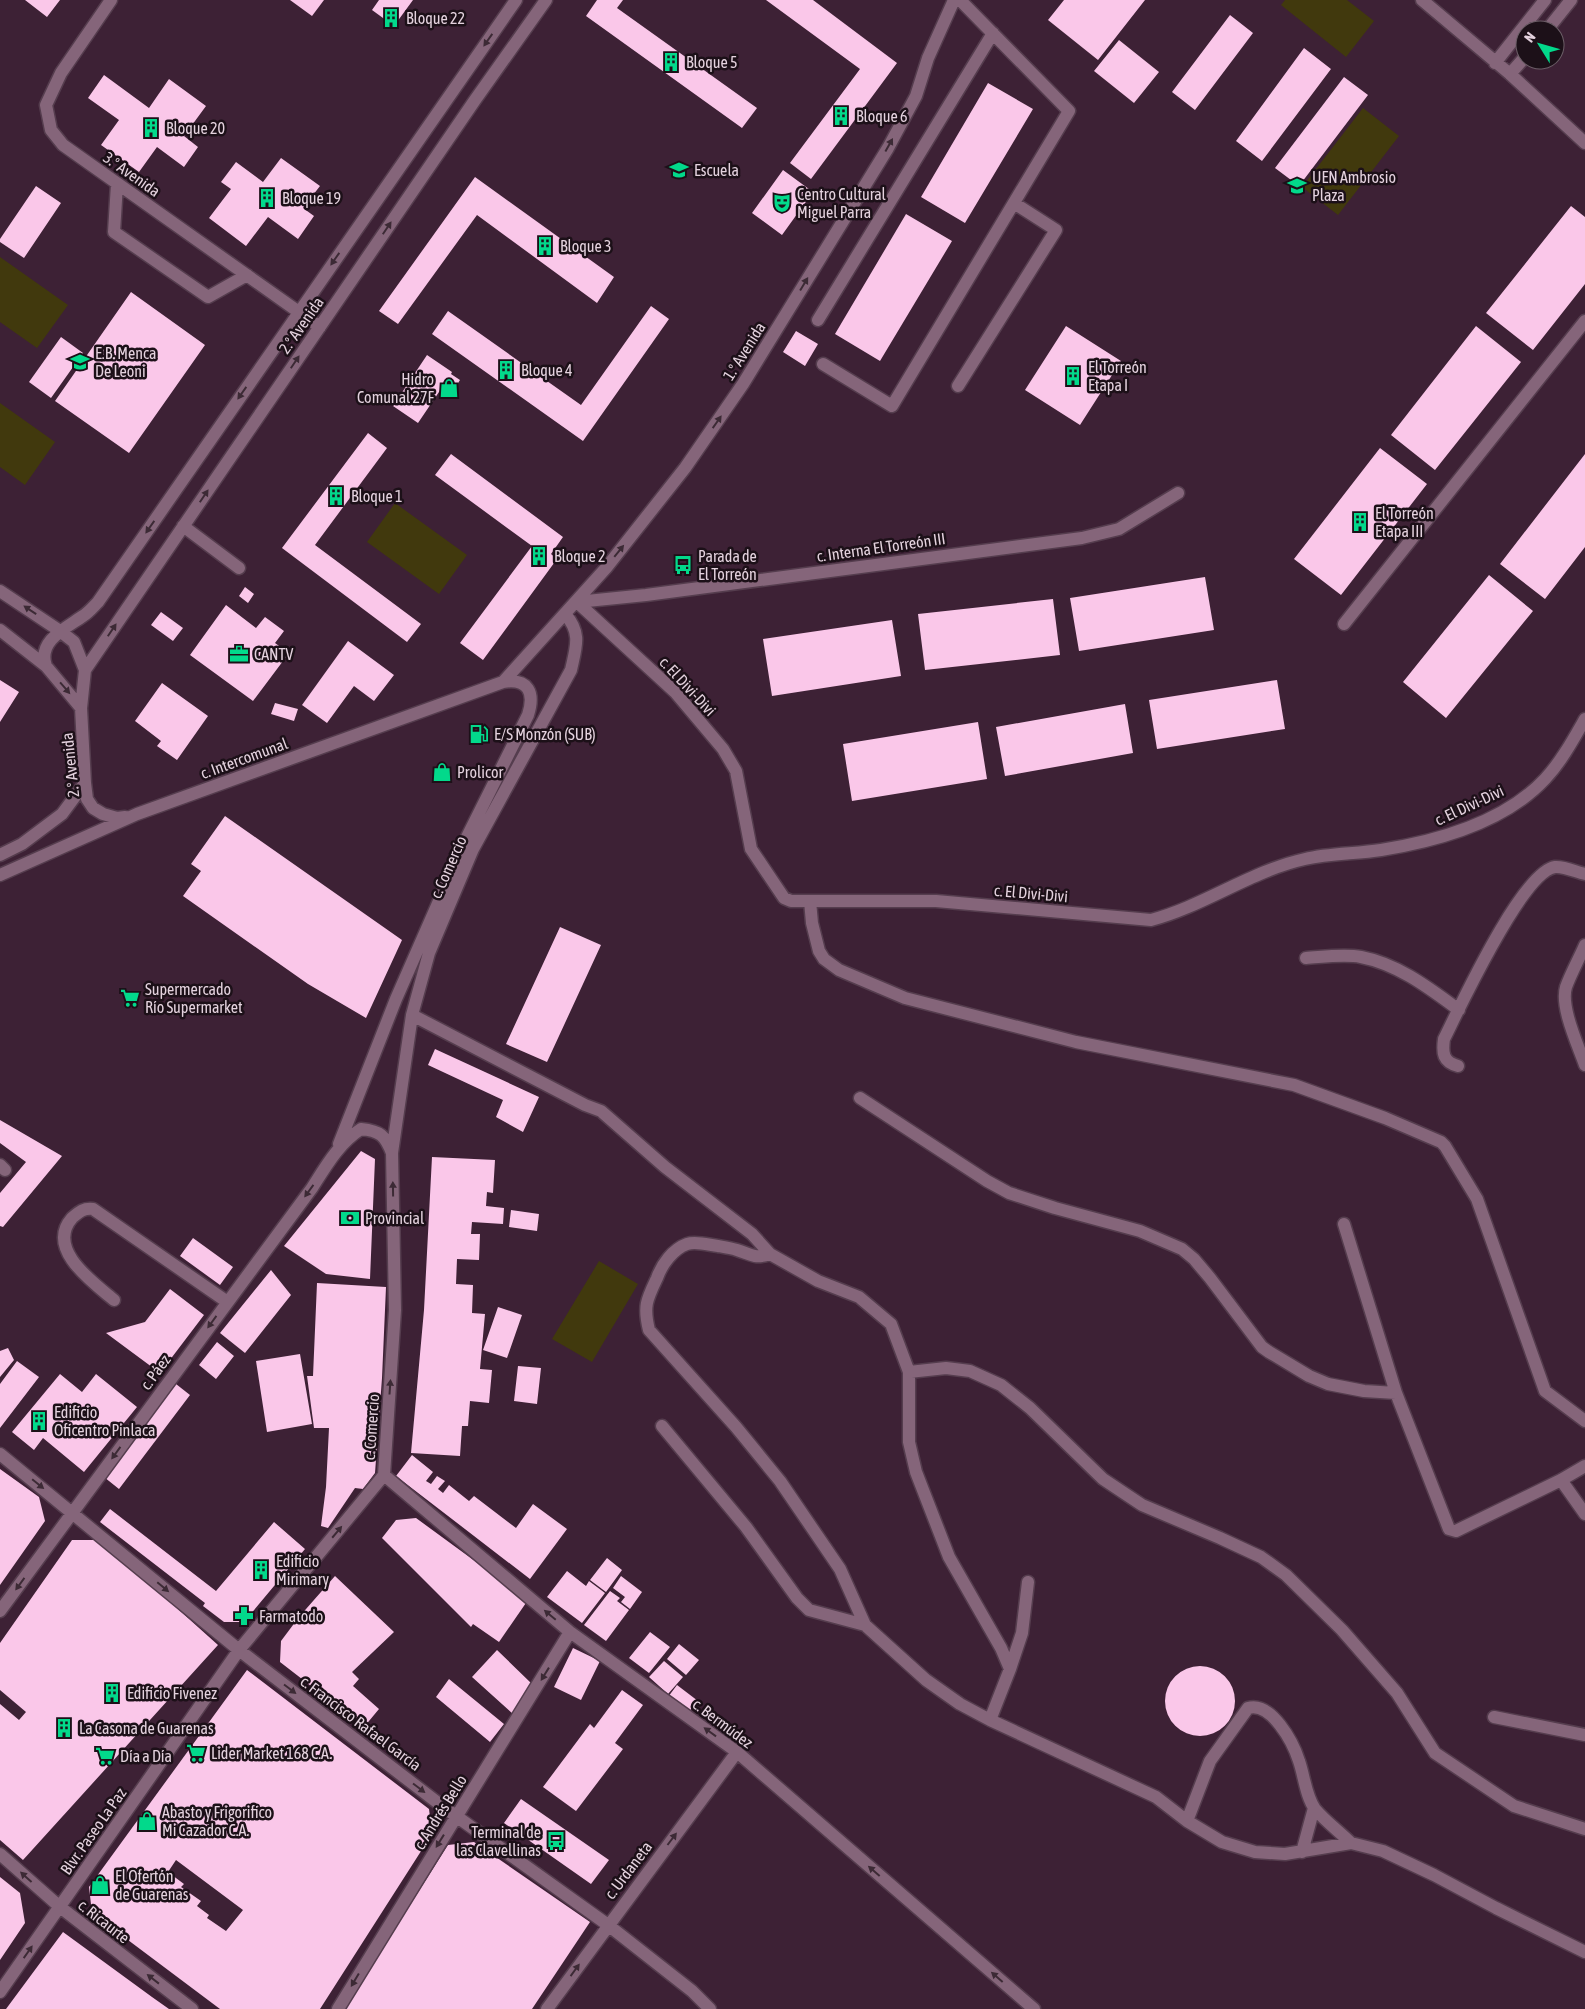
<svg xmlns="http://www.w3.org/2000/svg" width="1585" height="2009" viewBox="0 0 1585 2009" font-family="'Asap Condensed',sans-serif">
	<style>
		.green { fill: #41390d }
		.building { fill: #fac7e9; fill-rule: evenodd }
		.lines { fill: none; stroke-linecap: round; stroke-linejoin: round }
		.minor-casing { stroke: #553d4e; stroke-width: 15 }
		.minor { stroke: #85657a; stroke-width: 12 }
		.oneway { fill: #3c2a35 }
		.labels { text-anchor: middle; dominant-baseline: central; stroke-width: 5; stroke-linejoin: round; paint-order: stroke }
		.poi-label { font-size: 16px; fill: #e4d2de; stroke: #1c1018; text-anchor: start }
		.street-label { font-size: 16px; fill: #e4d2de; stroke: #1c1018 }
	</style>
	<rect width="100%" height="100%" fill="#3d2135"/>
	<!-- green -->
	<path class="green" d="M1285 0H1347L1374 21 1346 57 1281 5Z
		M1363 108 1399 136 1338 215 1302 187Z
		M0 257 68 305 37 348 0 322Z
		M0 403 55 442 25 485 0 467Z
		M395 503 467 555 439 594 367 542Z
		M599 1261 638 1284 592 1362 552 1339Z"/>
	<!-- building -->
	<path class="building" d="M25 0H60L47 17Z
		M290 0H324L312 16Z
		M379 0H413L394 26 372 10Z
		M597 0H623L617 8 757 108 742 128 586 16Z
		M766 0H813L897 63 811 179 790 163 860 69Z
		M1064 0H1145L1098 60 1048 20Z
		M1230 15 1253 33 1195 110 1172 92Z
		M1119 40 1159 72 1134 103 1094 71Z
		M1304 48 1331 69 1262 161 1236 141Z
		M104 75 149 108 169 79 206 106 184 136 198 147 184 167 157 147 139 172 101 145 119 120 88 98Z
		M1344 77 1368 95 1299 186 1275 168Z
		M988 83 1033 109 965 223 921 197Z
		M281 158 320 186 303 208 314 216 298 239 268 217 246 246 209 218 231 189 221 182 236 162 263 182Z
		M783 170 813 192 782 235 752 213Z
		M475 177 614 277 597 303 477 215 398 324 379 311Z
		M36 186 61 203 24 258 0 242V239Z
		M1571 206 1585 217V284L1533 350 1486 313Z
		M906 214 952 241 880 361 835 334Z
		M131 292 205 345 129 453 55 401Z
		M651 306 669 319 583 441 432 334 448 311 581 405Z
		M1066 326 1121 361 1080 425 1025 390Z
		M1476 326 1521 362 1435 470 1391 435Z
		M796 331 818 344 805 366 783 352Z
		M61 337 83 353 51 398 29 382Z
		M427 355 452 372 451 374 460 380 450 396 441 389 418 423 393 406Z
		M368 433 387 448 315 545 421 624 407 642 282 548Z
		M1380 448 1427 484 1341 595 1294 559Z
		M451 454 563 537 551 554 557 559 483 660 460 643 532 546 435 475Z
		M1585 454V547L1545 599 1500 564Z
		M1489 575 1533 611 1446 718 1403 682Z
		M1205 577 1214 630 1079 651 1070 598Z
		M245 587 254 594 248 603 239 596Z
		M1053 599 1060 655 925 670 918 614Z
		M226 605 256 628 265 617 284 631 275 643 289 653 253 701 190 655Z
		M161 612 183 628 173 641 151 625Z
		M892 620 901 676 772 696 763 639Z
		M348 641 394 675 374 701 354 686 327 723 302 705Z
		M0 680 19 692 0 722Z
		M1277 680 1285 729 1157 749 1149 700Z
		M162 683 208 716 177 760 157 746 161 741 135 721Z
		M275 703 298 709 294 721 271 714Z
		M1125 704 1133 753 1005 776 996 727Z
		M978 722 987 779 852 801 843 744Z
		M225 816 402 940 366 1018 308 984 183 896 201 871 191 864Z
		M560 927 601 945 547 1062 506 1044Z
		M435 1049 539 1097 523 1132 496 1117 503 1100 428 1065Z
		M0 1120 62 1156 3 1227 0 1226V1193L26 1162 0 1143Z
		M361 1151 375 1159 370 1279 326 1274 284 1246Z
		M432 1157 495 1160 493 1193 487 1192 486 1206 504 1208 503 1224 472 1222 471 1234H480L479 1260 457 1259 456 1284 473 1285 472 1313 485 1314 480 1369 492 1370 489 1403 470 1401 468 1426H462L460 1456 411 1453 424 1310Z
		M511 1210 539 1214 537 1231 509 1227Z
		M193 1238 233 1267 220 1285 180 1256Z
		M271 1270 291 1295 245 1353 220 1333Z
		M317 1283 386 1287 382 1378 375 1473 363 1489 355 1488 328 1528 321 1526 326 1487 329 1428H314L307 1376H313Z
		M170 1289 204 1315 160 1373 106 1333 145 1322Z
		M498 1307 522 1315 507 1358 483 1350Z
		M217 1342 234 1356 216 1379 199 1365Z
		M8 1348 14 1360 0 1377V1351Z
		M300 1354 312 1424 267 1432 256 1361Z
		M17 1361 39 1377 0 1428V1384Z
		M518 1366 541 1368 537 1404 514 1401Z
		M60 1374 82 1392 96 1374 137 1407 84 1472 43 1438 34 1450 12 1432Z
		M176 1384 190 1395 119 1489 104 1477Z
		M412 1455 433 1472 426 1481 431 1484 437 1476 445 1481 438 1489 443 1493 449 1485 469 1501 474 1496 516 1528 533 1504 567 1529 530 1579 396 1476Z
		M0 1469 39 1497 45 1521 0 1585Z
		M110 1509 216 1591 274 1522 305 1549 244 1622H224L203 1606 205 1603 100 1522Z
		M416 1518 528 1600 499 1642 473 1624 471 1627 382 1538 396 1520Z
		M72 1540H95L150 1584 218 1645 23 1860 0 1840V1704L19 1720 26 1712 0 1690V1643Z
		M607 1558 622 1570 606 1592 590 1580Z
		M567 1571 586 1586 589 1581 605 1593 582 1623 547 1597Z
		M335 1576 394 1632 352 1672 359 1679 353 1686 379 1709 364 1727 280 1662 281 1641 299 1617Z
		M621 1576 642 1592 630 1609 621 1602 625 1597 613 1588Z
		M610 1591 620 1598 617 1601 629 1610 606 1641 584 1625Z
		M650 1632 670 1647 649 1673 629 1658Z
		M679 1644 699 1660 686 1675 667 1659Z
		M573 1648 600 1661 581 1700 554 1687Z
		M497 1650 531 1683 513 1714 472 1677Z
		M664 1661 683 1677 668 1694 649 1677Z
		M1165 1701a35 35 0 1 1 70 0a35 35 0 1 1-70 0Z
		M247 1670 429 1809 432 1834 320 2009H220L92 1913 89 1887ZM176 1860 243 1910 226 1931 207 1918 209 1915 197 1906 201 1901 181 1887 184 1884 168 1872Z
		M449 1679 504 1724 490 1742 436 1697Z
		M677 1685 698 1701 688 1713 668 1697Z
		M622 1690 643 1705 615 1743 623 1749 576 1811 543 1787 590 1724 594 1728Z
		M521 1799 609 1860 591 1884 504 1823Z
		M474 1842 590 1922 532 2009H344L448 1845Z
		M0 1877 20 1893 25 1923 0 1960Z
		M63 1932 152 1997 169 2009H6Z"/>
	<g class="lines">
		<!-- minor casing -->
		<g class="minor-casing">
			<path id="minor" d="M111 0 61 73 46 105 51 130 63 145 320 327
				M1422 0 1510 74 1585 143
				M1547 30 1571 0
				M1495 63 1545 0
				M1510 74 1525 57
				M117 184 114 232 208 297 247 275
				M818 320 993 33
				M823 364 892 406 1069 111 960 0
				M958 386 1056 230 1014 203
				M183 526 239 568
				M0 591 60 631 74 642 85 670 81 708 85 783 87 799 93 808 103 814 117 818 125 817
				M577 602 675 692 723 749 736 771 751 849 784 898 791 901H936L1151 920C1204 906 1251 871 1305 859 1330 853 1356 854 1381 850 1438 841 1504 823 1545 779 1561 762 1573 740 1585 719
				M577 602 646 595 1082 538 1119 529 1178 493
				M1344 624 1585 321
				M0 630 46 666 81 708
				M46 666C37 641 66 628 83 616 89 612 93 607 98 602L516 0
				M85 670 475 100 546 0
				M503 682 606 568 685 468 743 384 888 148 916 96 928 58 954 0
				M0 855 22 844 62 814 85 783
				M0 875 137 814 503 682C529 678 535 693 528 715L468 835 396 999 339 1144
				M810 901 812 923 819 951 824 959 839 970 905 998 1076 1042 1294 1085 1385 1118 1441 1142 1445 1146 1477 1199 1545 1391 1585 1421
				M1585 945C1579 959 1571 973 1566 987 1560 1007 1578 1045 1585 1065
				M1306 958C1323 957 1344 954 1361 957 1398 964 1429 988 1459 1010
				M412 1015 585 1105 601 1111 665 1167 752 1234 770 1254 818 1281 859 1297 891 1324 909 1372V1442L916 1472 949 1557 1001 1648 1010 1669 990 1720
				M1458 1066C1443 1062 1442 1053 1444 1039 1460 1007 1522 872 1555 867 1564 866 1576 872 1585 874
				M860 1098 987 1181 1009 1193 1055 1208 1140 1231 1182 1249 1194 1259 1210 1278 1262 1347 1269 1352 1309 1376 1328 1384 1364 1391 1396 1393
				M392 1153 412 1015 429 953 473 849 571 670C576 647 582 633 565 614
				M0 1165 5 1170
				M1344 1224 1396 1393 1449 1529 1456 1531 1561 1480 1585 1466
				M770 1254C754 1259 753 1255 737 1250 731 1248 724 1247 718 1246 709 1245 696 1241 687 1244 673 1249 662 1264 657 1278 647 1299 643 1306 649 1330L736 1427 780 1481 840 1569 865 1625 926 1680 960 1704 990 1720 1156 1797 1187 1821 1222 1842 1255 1852 1285 1854 1351 1843 1383 1851 1434 1875 1496 1908 1585 1952
				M114 1300C94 1283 45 1249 72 1218 79 1212 83 1208 93 1209L226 1301
				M909 1372 946 1368 970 1371 1001 1385 1030 1408 1103 1479 1142 1505 1220 1538 1261 1557 1286 1575 1342 1630 1397 1693 1435 1753 1514 1806 1585 1829
				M662 1426 746 1527 797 1598 809 1610 865 1625
				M0 1454 239 1650 442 1806 608 1925 692 1991 710 2009
				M384 1475 570 1632 737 1752 1034 2009
				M1561 1480 1585 1514
				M0 1611 312 1188C326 1166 339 1143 361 1129 380 1131 385 1135 392 1153L395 1310 384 1475 239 1650 0 1992
				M1010 1669 1022 1633 1028 1582
				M1494 1717 1585 1735
				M1187 1821 1210 1761 1248 1708C1271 1701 1293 1742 1299 1761 1304 1775 1306 1797 1315 1809 1325 1821 1340 1832 1351 1843
				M1302 1852 1314 1808
				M0 1854 60 1907 192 2009
				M338 2009 570 1632
				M547 2009 737 1752"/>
		</g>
		<!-- minor -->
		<use href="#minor" class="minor"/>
	</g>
	<!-- one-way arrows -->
	<defs><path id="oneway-solid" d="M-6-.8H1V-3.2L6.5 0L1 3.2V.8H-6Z" transform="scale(1.25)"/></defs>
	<g class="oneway">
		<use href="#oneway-solid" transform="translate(488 40) rotate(125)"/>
		<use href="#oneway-solid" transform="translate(889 145) rotate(-61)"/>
		<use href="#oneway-solid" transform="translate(387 228) rotate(-56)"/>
		<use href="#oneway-solid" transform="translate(335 259) rotate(125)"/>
		<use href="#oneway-solid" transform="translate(804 284) rotate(-59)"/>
		<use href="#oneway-solid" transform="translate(295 362) rotate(-56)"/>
		<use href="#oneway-solid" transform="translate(242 393) rotate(125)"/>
		<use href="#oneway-solid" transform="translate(717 422) rotate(-55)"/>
		<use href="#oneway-solid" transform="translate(204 496) rotate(-56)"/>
		<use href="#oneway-solid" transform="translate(150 527) rotate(125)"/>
		<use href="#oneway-solid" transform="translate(619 551) rotate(-51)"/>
		<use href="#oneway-solid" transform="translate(30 610) rotate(-146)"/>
		<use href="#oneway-solid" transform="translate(112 630) rotate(-56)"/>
		<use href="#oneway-solid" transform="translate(65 688) rotate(49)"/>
		<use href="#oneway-solid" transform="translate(393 1189) rotate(-91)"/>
		<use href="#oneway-solid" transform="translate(309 1191) rotate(126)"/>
		<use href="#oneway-solid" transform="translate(212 1322) rotate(126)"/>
		<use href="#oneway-solid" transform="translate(390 1387) rotate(-86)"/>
		<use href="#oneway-solid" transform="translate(116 1453) rotate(126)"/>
		<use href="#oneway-solid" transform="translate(38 1484) rotate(39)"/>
		<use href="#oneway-solid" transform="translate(337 1532) rotate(-50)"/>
		<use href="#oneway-solid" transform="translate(20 1584) rotate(126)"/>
		<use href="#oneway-solid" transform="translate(163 1587) rotate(40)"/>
		<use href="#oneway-solid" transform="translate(550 1615) rotate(-140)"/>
		<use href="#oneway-solid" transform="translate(545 1674) rotate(122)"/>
		<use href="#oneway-solid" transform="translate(290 1689) rotate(37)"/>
		<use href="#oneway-solid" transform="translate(710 1732) rotate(-144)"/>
		<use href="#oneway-solid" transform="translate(419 1788) rotate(37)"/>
		<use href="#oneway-solid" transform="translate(672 1839) rotate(-53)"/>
		<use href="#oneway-solid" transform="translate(440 1841) rotate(122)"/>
		<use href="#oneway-solid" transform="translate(874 1871) rotate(-139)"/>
		<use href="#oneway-solid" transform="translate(26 1877) rotate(-138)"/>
		<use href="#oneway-solid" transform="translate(28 1952) rotate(-55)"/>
		<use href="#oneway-solid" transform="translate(575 1970) rotate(-54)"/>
		<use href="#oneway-solid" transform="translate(997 1977) rotate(-139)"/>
		<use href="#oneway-solid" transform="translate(153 1979) rotate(-142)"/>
		<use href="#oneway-solid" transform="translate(355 1980) rotate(121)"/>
	</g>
	<!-- icons -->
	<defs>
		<g id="building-bare" transform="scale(1.5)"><path d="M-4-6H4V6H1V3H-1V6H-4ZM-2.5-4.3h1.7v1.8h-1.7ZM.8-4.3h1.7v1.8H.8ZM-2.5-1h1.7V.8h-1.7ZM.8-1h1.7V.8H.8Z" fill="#02d98b" stroke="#1c1018" stroke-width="2.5" paint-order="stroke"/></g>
		<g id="school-bare" transform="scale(1.5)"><path d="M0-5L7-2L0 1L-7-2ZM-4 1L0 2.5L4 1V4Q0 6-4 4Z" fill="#02d98b" stroke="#1c1018" stroke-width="2.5" paint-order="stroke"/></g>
		<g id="theatre-bare" transform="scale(1.5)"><path d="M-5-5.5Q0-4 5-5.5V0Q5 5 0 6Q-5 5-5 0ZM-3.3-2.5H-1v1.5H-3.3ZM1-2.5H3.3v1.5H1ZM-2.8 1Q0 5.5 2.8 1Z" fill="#02d98b" stroke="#1c1018" stroke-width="2.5" paint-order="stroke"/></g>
		<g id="shop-bare" transform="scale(1.5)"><path d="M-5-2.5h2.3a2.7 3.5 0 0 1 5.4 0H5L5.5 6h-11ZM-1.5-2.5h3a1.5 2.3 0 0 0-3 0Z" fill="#02d98b" stroke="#1c1018" stroke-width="2.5" paint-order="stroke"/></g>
		<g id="bus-bare" transform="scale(1.5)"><path d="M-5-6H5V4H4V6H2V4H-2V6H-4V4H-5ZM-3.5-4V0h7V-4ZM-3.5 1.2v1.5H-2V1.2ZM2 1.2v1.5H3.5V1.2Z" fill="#02d98b" stroke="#1c1018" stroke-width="2.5" paint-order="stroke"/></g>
		<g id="office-bare" transform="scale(1.5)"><path d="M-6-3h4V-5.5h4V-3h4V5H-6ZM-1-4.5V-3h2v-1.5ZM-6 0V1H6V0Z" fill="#02d98b" stroke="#1c1018" stroke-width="2.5" paint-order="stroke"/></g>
		<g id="fuel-bare" transform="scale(1.5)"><path d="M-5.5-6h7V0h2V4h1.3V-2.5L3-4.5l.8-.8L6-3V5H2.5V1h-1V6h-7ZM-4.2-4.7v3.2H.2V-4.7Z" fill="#02d98b" stroke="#1c1018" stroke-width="2.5" paint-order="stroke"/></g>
		<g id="supermarket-bare" transform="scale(1.5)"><path d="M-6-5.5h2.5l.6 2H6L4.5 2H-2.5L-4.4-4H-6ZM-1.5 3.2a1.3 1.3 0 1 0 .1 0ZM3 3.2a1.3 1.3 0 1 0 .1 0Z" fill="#02d98b" stroke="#1c1018" stroke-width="2.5" paint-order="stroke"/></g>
		<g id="bank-bare" transform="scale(1.5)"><path d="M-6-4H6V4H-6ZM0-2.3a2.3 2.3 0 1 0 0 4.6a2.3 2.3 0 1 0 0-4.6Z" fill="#02d98b" stroke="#1c1018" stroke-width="2.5" paint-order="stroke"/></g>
		<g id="pharmacy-bare" transform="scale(1.5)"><path d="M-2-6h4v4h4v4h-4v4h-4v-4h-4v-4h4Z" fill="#02d98b" stroke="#1c1018" stroke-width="2.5" paint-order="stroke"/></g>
	</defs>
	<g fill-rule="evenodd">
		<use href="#building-bare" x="391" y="18"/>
		<use href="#building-bare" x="671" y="62"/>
		<use href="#building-bare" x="841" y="116"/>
		<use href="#building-bare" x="151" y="128"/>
		<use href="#school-bare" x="679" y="170"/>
		<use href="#school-bare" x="1297" y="186"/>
		<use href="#building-bare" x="267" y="198"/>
		<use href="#theatre-bare" x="782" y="203"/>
		<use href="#building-bare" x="545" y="246"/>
		<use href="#school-bare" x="80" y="362"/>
		<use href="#building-bare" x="506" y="370"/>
		<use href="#building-bare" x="1073" y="376"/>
		<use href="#shop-bare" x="449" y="388"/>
		<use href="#building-bare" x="336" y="496"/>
		<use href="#building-bare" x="1360" y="522"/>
		<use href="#building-bare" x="539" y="556"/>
		<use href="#bus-bare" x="683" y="565"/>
		<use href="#office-bare" x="239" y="654"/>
		<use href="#fuel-bare" x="479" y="734"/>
		<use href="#shop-bare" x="442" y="772"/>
		<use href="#supermarket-bare" x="130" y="998"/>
		<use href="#bank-bare" x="350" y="1218"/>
		<use href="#building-bare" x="39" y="1421"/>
		<use href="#building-bare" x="261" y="1570"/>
		<use href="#pharmacy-bare" x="244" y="1616"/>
		<use href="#building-bare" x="112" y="1693"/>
		<use href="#building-bare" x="64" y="1728"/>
		<use href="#supermarket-bare" x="196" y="1753"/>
		<use href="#supermarket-bare" x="105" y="1756"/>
		<use href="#shop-bare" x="147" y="1821"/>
		<use href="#bus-bare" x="556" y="1841"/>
		<use href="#shop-bare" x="100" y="1885"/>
	</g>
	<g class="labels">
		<!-- poi labels -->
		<g class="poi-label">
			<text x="406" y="18">Bloque 22</text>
			<text x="686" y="62">Bloque 5</text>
			<text x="856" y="116">Bloque 6</text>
			<text x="166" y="128">Bloque 20</text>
			<text x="694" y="170">Escuela</text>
			<text x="1312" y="177">UEN Ambrosio<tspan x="1312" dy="18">Plaza</tspan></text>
			<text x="797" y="194">Centro Cultural<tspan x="797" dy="18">Miguel Parra</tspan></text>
			<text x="282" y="198">Bloque 19</text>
			<text x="560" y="246">Bloque 3</text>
			<text x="95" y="353">E.B. Menca<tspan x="95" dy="18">De Leoni</tspan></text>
			<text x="1088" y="367">El Torreón<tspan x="1088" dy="18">Etapa I</tspan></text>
			<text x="521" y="370">Bloque 4</text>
			<text x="434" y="379" text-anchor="end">Hidro<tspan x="434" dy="18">Comunal 27F</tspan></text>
			<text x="351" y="496">Bloque 1</text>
			<text x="1375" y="513">El Torreón<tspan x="1375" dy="18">Etapa III</tspan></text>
			<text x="554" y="556">Bloque 2</text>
			<text x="698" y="556">Parada de<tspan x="698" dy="18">El Torreón</tspan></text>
			<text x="254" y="654">CANTV</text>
			<text x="494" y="734">E/S Monzón (SUB)</text>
			<text x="457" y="772">Prolicor</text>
			<text x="145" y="989">Supermercado<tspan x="145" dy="18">Río Supermarket</tspan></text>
			<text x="365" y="1218">Provincial</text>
			<text x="54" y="1412">Edificio<tspan x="54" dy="18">Oficentro Pinlaca</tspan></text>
			<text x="276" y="1561">Edificio<tspan x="276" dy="18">Mirimary</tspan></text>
			<text x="259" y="1616">Farmatodo</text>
			<text x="127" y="1693">Edificio Fivenez</text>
			<text x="79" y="1728">La Casona de Guarenas</text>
			<text x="211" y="1753">Lider Market 168 C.A.</text>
			<text x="120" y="1756">Día a Día</text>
			<text x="162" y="1812">Abasto y Frigorifico<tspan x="162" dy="18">Mi Cazador C.A.</tspan></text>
			<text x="541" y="1832" text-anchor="end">Terminal de<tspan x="541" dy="18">las Clavellinas</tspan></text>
			<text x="115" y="1876">El Ofertón<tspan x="115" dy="18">de Guarenas</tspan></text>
		</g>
		<!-- street labels -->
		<g class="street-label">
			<text transform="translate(132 174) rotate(35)">3.° Avenida</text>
			<text transform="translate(301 325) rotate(-55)">2.° Avenida</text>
			<text transform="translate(744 351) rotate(-58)">1.° Avenida</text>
			<text transform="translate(881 547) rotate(-8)">c. Interna El Torreón III</text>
			<text transform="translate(688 686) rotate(47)">c. El Divi-Divi</text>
			<text transform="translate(244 758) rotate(-20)">c. Intercomunal</text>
			<text transform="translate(70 765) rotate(-96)">2.° Avenida</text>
			<text transform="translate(1469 805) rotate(-25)">c. El Divi-Divi</text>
			<text transform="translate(448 867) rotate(-66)">c. Comercio</text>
			<text transform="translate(1031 893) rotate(5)">c. El Divi-Divi</text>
			<text transform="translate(155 1372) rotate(-54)">c. Páez</text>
			<text transform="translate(371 1427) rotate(-86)">c. Comercio</text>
			<text transform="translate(361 1723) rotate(37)">c. Francisco Rafael García</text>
			<text transform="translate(723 1723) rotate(37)">c. Bermúdez</text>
			<text transform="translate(440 1812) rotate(-58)">c. Andrés Bello</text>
			<text transform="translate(93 1831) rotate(-55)">Blvr. Paseo La Paz</text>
			<text transform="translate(628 1870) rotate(-53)">c. Urdaneta</text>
			<text transform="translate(104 1921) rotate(38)">c. Ricaurte</text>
		</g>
	</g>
	<!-- north arrow -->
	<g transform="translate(1540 45) rotate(307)"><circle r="24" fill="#1c1018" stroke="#6c5e67"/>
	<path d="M0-4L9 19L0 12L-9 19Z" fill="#02d98b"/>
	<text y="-8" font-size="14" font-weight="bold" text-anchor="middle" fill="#e4d2de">N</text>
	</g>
</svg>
